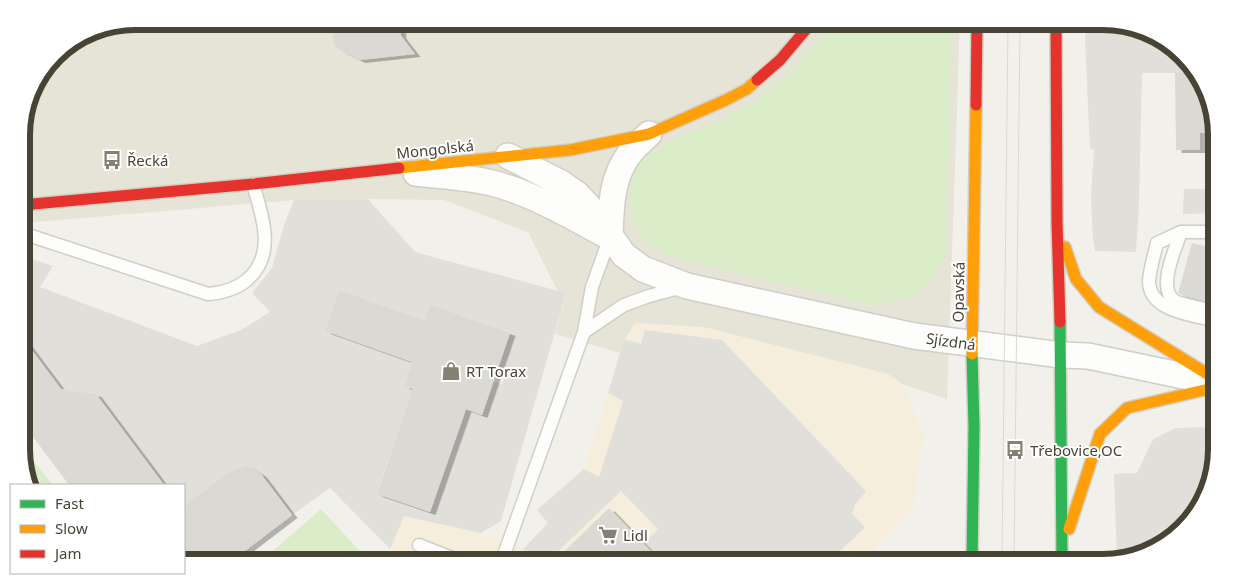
<svg xmlns="http://www.w3.org/2000/svg" width="1238" height="584" viewBox="0 0 1238 584" font-family="'Noto Sans',sans-serif">
	<style>
		.residential { fill: #e6e3d7 }
		.commercial { fill: #f5eedc }
		.green { fill: #daedc8 }
		.parking { fill: #e1dfda; fill-rule: evenodd }
		.building { fill: #dbd9d3; filter: url(#shadow) }
		.lines { fill: none; stroke-linecap: round; stroke-linejoin: round }
		.lane-casing { stroke: #d0cec8; stroke-width: 15 }
		.street-casing { stroke: #d0cec8; stroke-width: 28 }
		.fast-casing { stroke: #d2cfc1; stroke-width: 14 }
		.slow-casing { stroke: #d2cfc1; stroke-width: 14 }
		.jam-casing { stroke: #d2cfc1; stroke-width: 14 }
		.lane { stroke: #fdfdfc; stroke-width: 12 }
		.street { stroke: #fdfdfc; stroke-width: 25 }
		.fast { stroke: #30b455; stroke-width: 11 }
		.slow { stroke: #ff9f0a; stroke-width: 11 }
		.jam { stroke: #e5322d; stroke-width: 11 }
		.tram { stroke: #d9d9d8; stroke-width: 1 }
		.labels { text-anchor: middle; dominant-baseline: central; stroke-width: 4; stroke-linejoin: round; paint-order: stroke }
		.street-label { font-size: 15px; fill: #484435; stroke: #fff }
		.poi-label { font-size: 15px; fill: #484435; stroke: #fff; text-anchor: start }
		.rim { fill: none; stroke: #484435; stroke-width: 6 }
	</style>
	<defs>
		<filter id="shadow"><feDropShadow dx="5.5" dy="3" stdDeviation="0" flood-color="#0004"/></filter>
	</defs>
	<rect width="100%" height="100%" fill="#f2f0ea"/>
	<!-- residential -->
	<path class="residential" d="M135 21H960L947 399 902 384 887 374 625 339 620 353 555 334 566 294 557 290 528 232 444 200 368 199 294 200 22 223V127L33 85 60 50 92 30Z"/>
	<!-- commercial -->
	<path class="commercial" d="M635 323 704 327 888 374 902 384 924 435 913 509 860 563H402L390 549 403 516 481 533 524 549 548 523 537 510 584 469 625 339Z"/>
	<!-- green -->
	<path class="green" d="M831 21H951L947 250C931 292 915 300 872 305L686 261C657 251 638 243 630 210 628 202 629 196 630 188 636 147 677 140 709 125 731 115 751 103 771 89 796 72 815 46 831 21Z
		M22 447 53 485H31L22 464Z
		M321 509 371 563H259Z"/>
	<!-- parking -->
	<path class="parking" d="M1088 21H1103L1120 25 1154 37H1156L1193 65 1196 73H1142L1139 203 1136 252 1095 251 1093 239 1091 195 1094 150 1090 149 1085 38Z
		M1184 189H1216V213L1183 214Z
		M368 199 415 252 566 293 501 521 481 533 404 516 390 549 330 488 292 515 261 474 247 465 227 473 184 506V485H164L96 394 61 389 22 337V256L53 266 40 287 197 346 241 330 270 312 252 293 272 268 284 225 294 200ZM339 290 425 320 499 366 507 369 502 384 493 382 482 415 466 409 430 512 377 493 413 389 404 386 412 362 325 331Z
		M645 330 722 340 866 491 855 505 852 514 865 527 828 563H666L645 542 658 529 621 491 546 563H537L523 549 548 523 537 510 584 469 599 477 623 401 608 393 620 353 625 339 641 344Z
		M1217 427V449L1208 493 1167 543 1117 560 1114 474 1137 473 1153 439 1176 428Z"/>
	<!-- building -->
	<path class="building" d="M331 21H400L401 36 415 54 360 60 343 52 334 45Z
		M1175 73H1196L1216 120V133H1200V150H1176Z
		M1192 243 1216 249V304L1185 296 1178 293Z
		M339 290 425 320 430 305 510 333 482 415 466 409 430 512 377 494 413 389 404 386 412 362 325 331Z
		M22 337 61 389 96 394 164 485H69L22 422Z
		M247 465 261 474 292 515 229 563H184V506L227 473Z
		M609 508 662 563H552Z"/>
	<g class="lines">
		<!-- lane casing -->
		<g class="lane-casing">
			<path id="lane" d="M1154 38 1155 36
				M1181 232C1176 248 1156 289 1175 301 1182 305 1207 309 1216 312
				M1216 232H1181L1157 243C1154 255 1150 269 1149 281 1149 312 1194 315 1216 321
				M22 233 208 294C222 293 236 289 247 280 277 254 262 216 253 184
				M584 332 624 305 649 296 683 287
				M419 545 465 563
				M501 563 584 332 592 287 610 237"/>
		</g>
		<!-- street casing -->
		<g class="street-casing">
			<path id="street" d="M508 156 561 183 577 194 591 209 624 255 643 269 687 286 914 336 1061 355 1088 356 1217 383
				M416 173C441 176 467 177 492 183 532 193 570 216 606 235
				M610 237C611 207 611 178 630 153 635 146 643 140 649 134"/>
		</g>
		<!-- fast casing -->
		<g class="fast-casing">
			<path id="fast" d="M1060 322 1062 563
				M972 563 974 427 972 354"/>
		</g>
		<!-- slow casing -->
		<g class="slow-casing">
			<path id="slow" d="M399 168 570 150 649 134 726 100 747 89 757 80
				M1065 247 1076 279 1099 307 1217 380
				M972 354 976 105
				M1069 529 1100 434 1127 408 1217 387"/>
		</g>
		<!-- jam casing -->
		<g class="jam-casing">
			<path id="jam" d="M1056 21 1057 222 1060 322
				M757 80 780 60 813 21
				M976 105 977 21
				M22 205 253 184 399 168"/>
		</g>
		<!-- lane -->
		<use href="#lane" class="lane"/>
		<!-- street -->
		<use href="#street" class="street"/>
		<!-- fast -->
		<use href="#fast" class="fast"/>
		<!-- slow -->
		<use href="#slow" class="slow"/>
		<!-- jam -->
		<use href="#jam" class="jam"/>
		<!-- tram -->
		<path class="tram" d="M1002 563 1008 21
			M1014 563 1020 21"/>
	</g>
	<!-- icons -->
	<defs>
		<g id="bus-bare" transform="scale(1.5)"><path d="M-5-6H5V4H4V6H2V4H-2V6H-4V4H-5ZM-3.5-4V0h7V-4ZM-3.5 1.2v1.5H-2V1.2ZM2 1.2v1.5H3.5V1.2Z" fill="#848074" stroke="#fff" stroke-width="2.5" paint-order="stroke"/></g>
		<g id="shop-bare" transform="scale(1.5)"><path d="M-5-2.5h2.3a2.7 3.5 0 0 1 5.4 0H5L5.5 6h-11ZM-1.5-2.5h3a1.5 2.3 0 0 0-3 0Z" fill="#848074" stroke="#fff" stroke-width="2.5" paint-order="stroke"/></g>
		<g id="supermarket-bare" transform="scale(1.5)"><path d="M-6-5.5h2.5l.6 2H6L4.5 2H-2.5L-4.4-4H-6ZM-1.5 3.2a1.3 1.3 0 1 0 .1 0ZM3 3.2a1.3 1.3 0 1 0 .1 0Z" fill="#848074" stroke="#fff" stroke-width="2.5" paint-order="stroke"/></g>
	</defs>
	<g fill-rule="evenodd">
		<use href="#bus-bare" x="112" y="160"/>
		<use href="#shop-bare" x="451" y="371"/>
		<use href="#bus-bare" x="1015" y="450"/>
		<use href="#supermarket-bare" x="608" y="535"/>
	</g>
	<g class="labels">
		<!-- street labels -->
		<g class="street-label">
			<text transform="translate(435 149) rotate(-6)">Mongolská</text>
			<text transform="translate(958 292) rotate(-89)">Opavská</text>
			<text transform="translate(951 341) rotate(8)">Sjízdná</text>
		</g>
		<!-- poi labels -->
		<g class="poi-label">
			<text x="127" y="160">Řecká</text>
			<text x="466" y="371">RT Torax</text>
			<text x="1030" y="450">Třebovice,OC</text>
			<text x="623" y="535">Lidl</text>
		</g>
	</g>
	<!-- crop -->
	<path d="M0 0H1238V584H0ZM135 30H1103A105 105 0 0 1 1208 135V449A105 105 0 0 1 1103 554H135A105 105 0 0 1 30 449V135A105 105 0 0 1 135 30Z" fill="#fff" fill-rule="evenodd"/>
	<path class="rim" d="M135 30H1103A105 105 0 0 1 1208 135V449A105 105 0 0 1 1103 554H135A105 105 0 0 1 30 449V135A105 105 0 0 1 135 30Z"/>
	<!-- legend -->
	<rect x="10" y="484" width="175" height="90" fill="#ffffff" stroke="#b6b4ae"/>
	<rect x="20" y="500" width="25" height="8" fill="#30b455" stroke="#b6b4ae"/>
	<text x="55" y="509" font-size="15" fill="#484435">Fast</text>
	<rect x="20" y="525" width="25" height="8" fill="#ff9f0a" stroke="#b6b4ae"/>
	<text x="55" y="534" font-size="15" fill="#484435">Slow</text>
	<rect x="20" y="550" width="25" height="8" fill="#e5322d" stroke="#b6b4ae"/>
	<text x="55" y="559" font-size="15" fill="#484435">Jam</text>
</svg>
